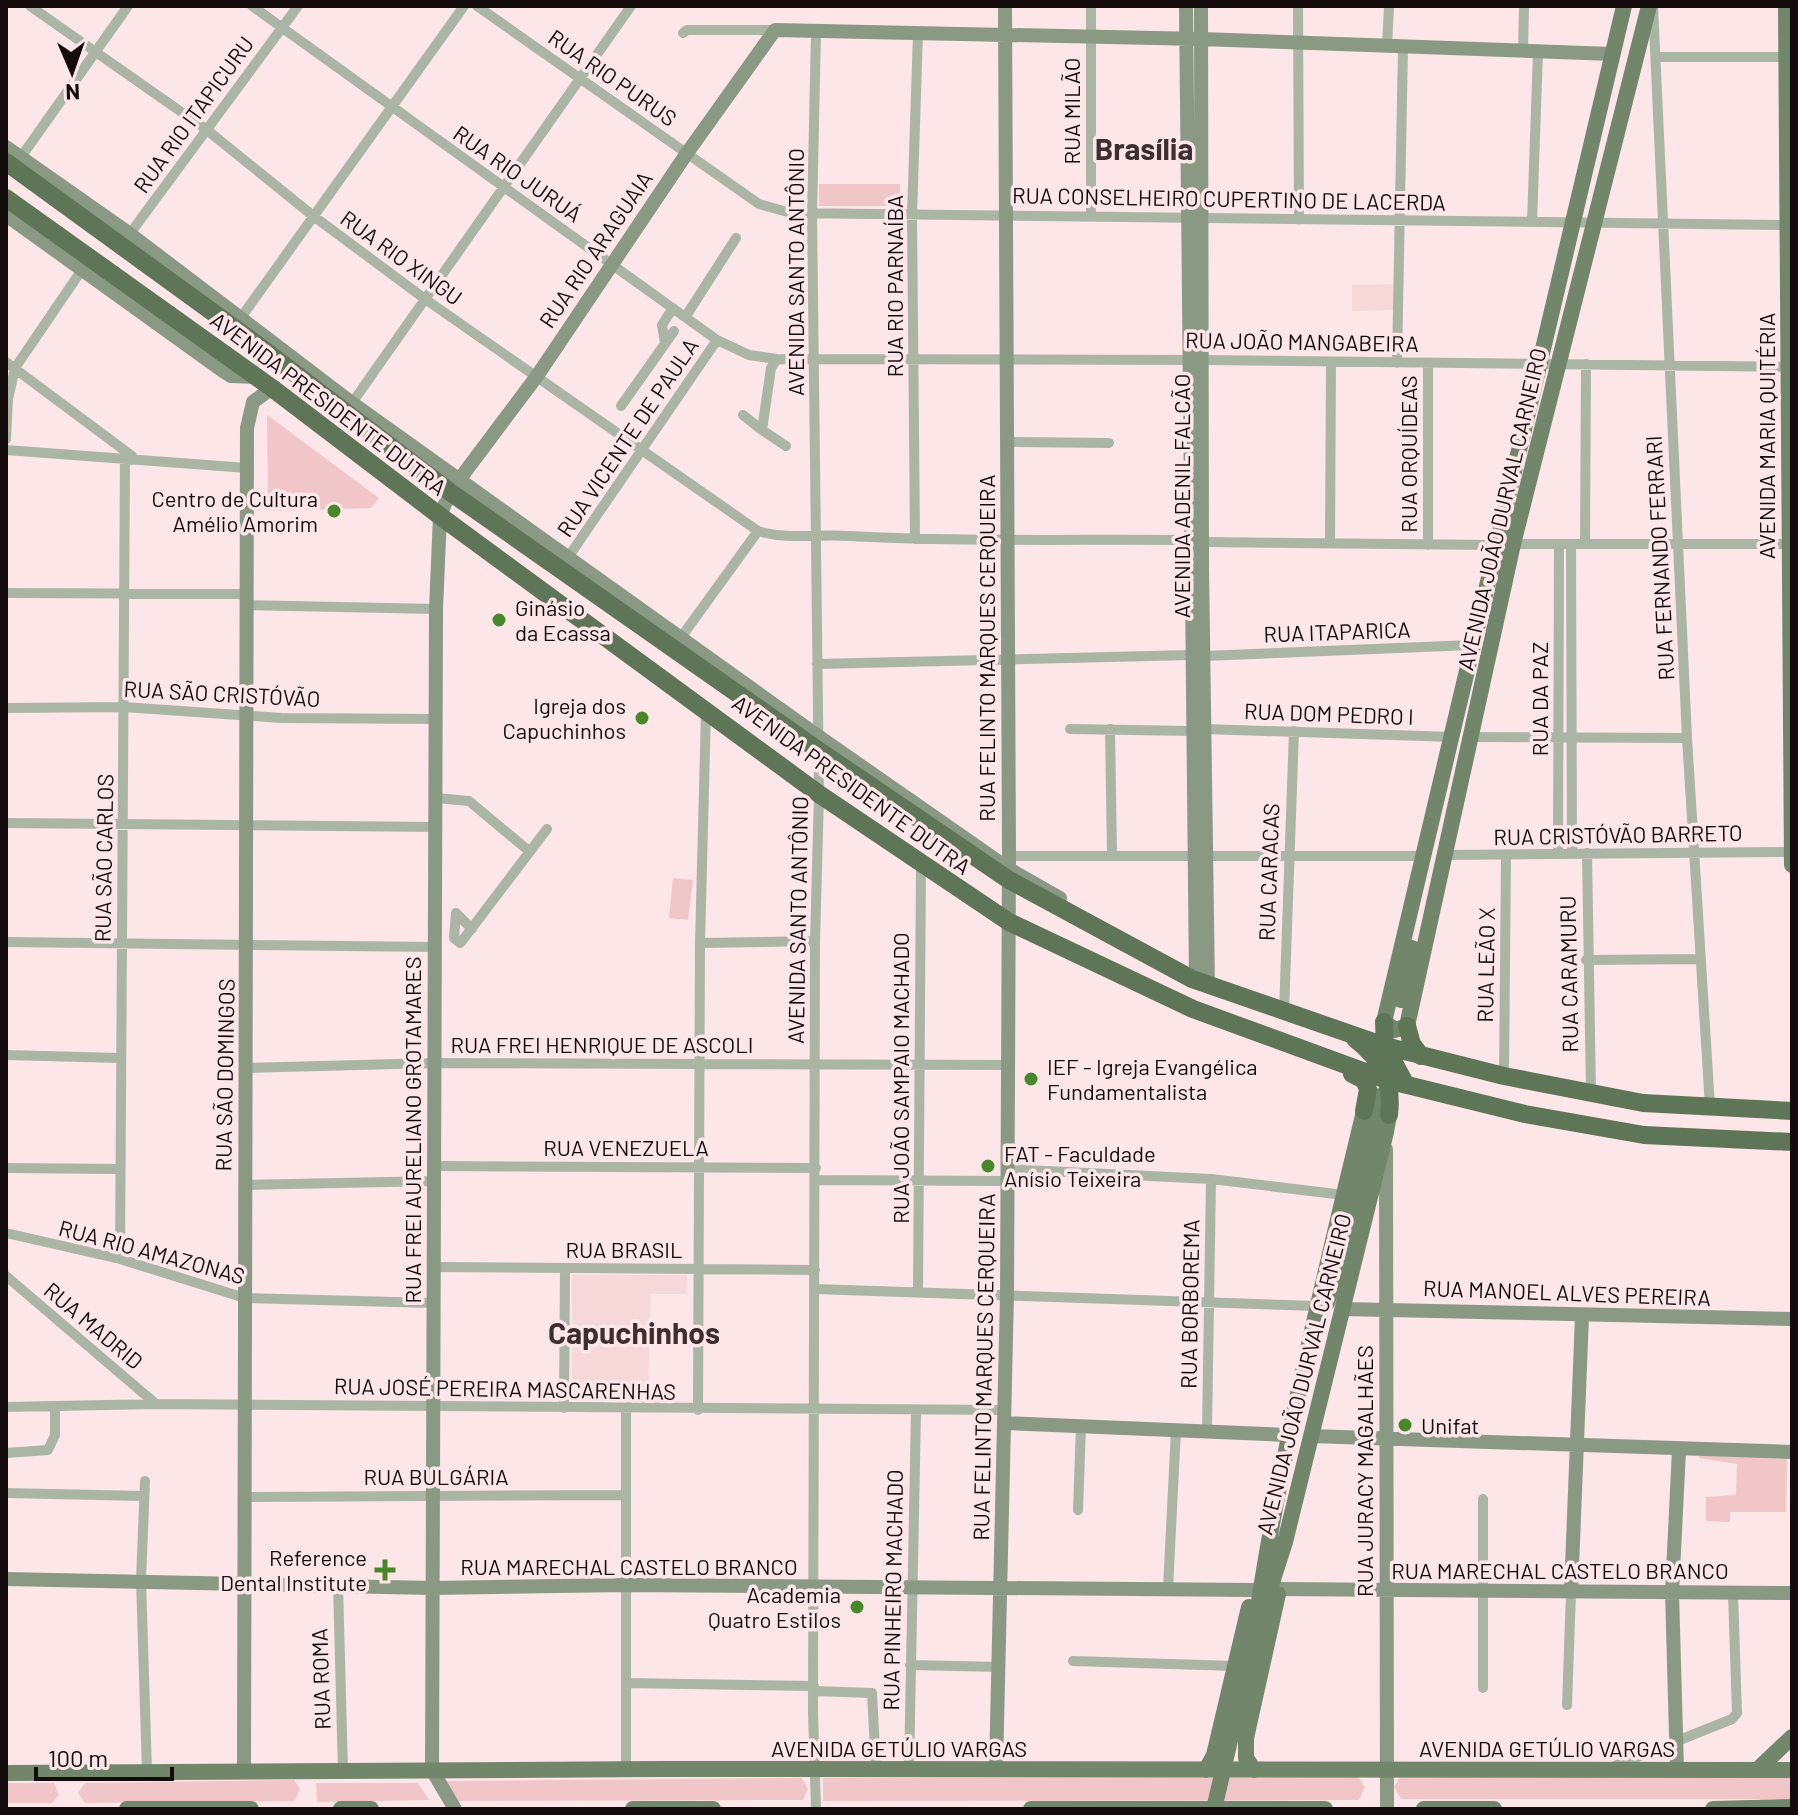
<svg xmlns="http://www.w3.org/2000/svg" width="1798" height="1815" viewBox="0 0 1798 1815" font-family="Barlow,sans-serif">
	<style>
		.built { fill: #f7d8d9 }
		.green { fill: #f1c6c9 }
		.lines { fill: none; stroke-linecap: round; stroke-linejoin: round }
		.street { stroke: #aab5a6; stroke-width: 10 }
		.secondary { stroke: #899984; stroke-width: 14 }
		.primary { stroke: #72866c; stroke-width: 16 }
		.highway { stroke: #5e7557; stroke-width: 18 }
		.primary-bridge { stroke: #72866c; stroke-width: 16 }
		.poi-dot { fill: #47882b; stroke: #fde6e7; stroke-width: 3 }
		.labels { text-anchor: middle; dominant-baseline: central; stroke-width: 7; stroke-linejoin: round; paint-order: stroke }
		.street-label { font-size: 22px; fill: #130b0c; stroke: #fde6e7 }
		.poi-label { font-size: 22px; fill: #130b0c; stroke: #fde6e7; text-anchor: end }
		.district-label { font-size: 30px; font-weight: bold; fill: #3f2e2f; stroke: #fde6e7 }
	</style>
	<rect width="100%" height="100%" fill="#fde6e7"/>
	<!-- built -->
	<path class="built" d="M1396 284 1397 310 1352 311V285Z
		M572 1275H687V1294H651L648 1398H572Z"/>
	<!-- green -->
	<path class="green" d="M819 184H900V206H819Z
		M267 415 379 498 371 508 268 511Z
		M673 878 693 880 688 920 669 918Z
		M1700 1453 1787 1455 1786 1512H1730V1522L1706 1521V1497L1736 1495 1737 1464 1699 1458Z
		M1358 1776 1365 1787 1359 1800 823 1801V1778Z
		M1792 1776V1799H1401L1394 1787 1399 1778Z
		M802 1778 808 1789 803 1800 455 1801 444 1781Z
		M294 1780 300 1788 295 1801 85 1803 78 1793 85 1783Z
		M6 1783H54L59 1795 52 1803H6Z
		M316 1783H418L429 1800 317 1802Z"/>
	<g class="lines">
		<!-- street -->
		<path class="street" d="M30 6 207 130 312 215 425 299 758 531C787 540 817 534 848 536 962 542 1076 539 1190 540
			M252 6 717 340 749 355 777 359 1202 360 1792 367
			M477 6 759 204 791 213 1787 225
			M1091 6V216
			M1298 6 1299 220
			M1653 6 1687 738 1710 1107
			M683 33 687 30H775
			M1387 46 1389 6
			M1523 51 1524 6
			M1657 57H1785
			M21 157 128 6
			M1532 222 1538 52
			M126 239 298 6
			M686 316 736 238
			M240 319 464 6
			M665 343 662 325 673 308
			M777 359 771 368 762 430 786 446
			M6 362 132 456
			M1397 363 1403 46
			M1428 363V545
			M352 403 631 6
			M621 406 674 331
			M743 415 762 430
			M6 439 8 399 15 368 81 271
			M1007 442 1109 443
			M6 450 247 468
			M915 539 912 215 918 33
			M1202 542 1494 545
			M1330 542 1331 362
			M1513 544H1788
			M1571 544 1572 853
			M1585 544 1586 364
			M569 556 717 340
			M6 593 246 594
			M246 605 436 609
			M677 643 758 531
			M1204 656 1471 645
			M817 664 1192 655
			M6 708 124 707 281 718 436 719
			M1070 729 1192 731
			M1110 729 1112 855
			M1205 729 1453 737
			M1470 737 1687 738
			M436 798 469 801 529 851
			M6 823 436 827
			M1587 853 1591 1094
			M1558 854 1559 544
			M1445 855 1792 852
			M1009 856H1423
			M472 929 456 913 454 938 460 943 462 941 547 829
			M6 942 435 947
			M700 943 815 941
			M1586 960 1700 959
			M1284 1012 1294 731
			M6 1055 120 1058
			M244 1068 435 1063 1008 1065
			M1504 1076 1506 855
			M436 1166 816 1168
			M6 1168 118 1169
			M1008 1169 1211 1179 1344 1195
			M816 1180 1008 1181
			M245 1185 436 1181
			M6 1233 120 1259 245 1298 433 1303
			M120 1259 125 456
			M434 1267 815 1270
			M6 1276 156 1404
			M815 1289 1317 1306
			M918 1292 921 865
			M6 1407 156 1404 1004 1410
			M564 1408 565 1269
			M698 1410 700 943 706 711
			M1207 1430 1211 1179
			M6 1453 48 1450 55 1435V1407
			M145 1481 141 1580 147 1772
			M6 1493 144 1496
			M246 1497 626 1495
			M1078 1510 1081 1426
			M338 1584 343 1772
			M1168 1588 1176 1430
			M1073 1661 1235 1666
			M910 1665 1000 1667
			M626 1683 814 1686
			M1483 1688V1499
			M814 1691 872 1693 876 1769
			M1567 1705 1571 1592
			M1615 1766 1732 1719 1737 1713 1733 1594
			M626 1769V1409
			M909 1769 916 1411
			M816 1809 813 1712 815 941 819 794 812 214 816 32"/>
		<!-- secondary -->
		<path class="secondary" d="M1186 6 1196 981
			M1201 6 1202 568 1208 986
			M6 147 130 234 352 403 818 736 1009 869 1060 898
			M6 215 223 371 231 376 256 377
			M1386 1149 1387 1809
			M1342 1309 1792 1319
			M1004 1423 1287 1435
			M1311 1436 1792 1452
			M6 1579 432 1588 625 1585 1253 1590
			M1279 1589 1792 1593
			M1571 1592 1582 1316
			M996 1769 1007 1294 1009 856 1005 6
			M1677 1770 1672 1592 1679 1450
			M244 1771 247 428 253 402 272 388
			M455 1809 432 1770 436 609 440 516 450 492 537 376 687 153 775 30 1201 39 1612 54"/>
		<!-- primary -->
		<path class="primary" d="M1624 6 1384 1022 1395 1030 1407 1026 1513 544 1649 6
			M1786 6 1792 865
			M1401 1000 1412 948
			M1380 1096 1389 1115 1386 1132 1285 1542 1253 1642C1278 1462 1322 1287 1364 1111L1373 1098Z
			M1327 1303 1349 1231 1376 1113
			M1206 1770 1214 1755 1249 1607
			M1254 1770 1246 1758V1738L1278 1594
			M1757 1770 1792 1737
			M6 1773 664 1769 1792 1770
			M127 1809H251
			M341 1809H371
			M633 1809H713
			M1031 1809H1325
			M1424 1809H1494
			M1713 1809 1792 1807"/>
		<!-- highway -->
		<path class="highway" d="M6 162 255 343 450 492 818 750 1009 880 1192 979 1385 1046 1504 1076 1643 1103 1792 1111
			M6 198 272 388 440 516 819 794 1009 922 1193 1009 1387 1080 1525 1114 1644 1135 1792 1142
			M1384 1022 1385 1046 1405 1083
			M1407 1026 1412 1044 1421 1056
			M1355 1039C1382 1060 1393 1082 1389 1115
			M1352 1074 1364 1080 1368 1089 1364 1111"/>
		<!-- primary-bridge -->
		<path class="primary-bridge" d="M1214 1809 1253 1642"/>
	</g>
	<!-- markers -->
	<g class="poi-dot">
		<circle cx="334" cy="511" r="8"/>
		<circle cx="499" cy="620" r="8"/>
		<circle cx="642" cy="718" r="8"/>
		<circle cx="1031" cy="1079" r="8"/>
		<circle cx="988" cy="1166" r="8"/>
		<circle cx="1405" cy="1425" r="8"/>
		<path d="M381 1558h8v8h8v8h-8v8h-8v-8h-8v-8h8z"/>
		<circle cx="857" cy="1607" r="8"/>
	</g>
	<g class="labels">
		<!-- street labels -->
		<g class="street-label">
			<text transform="translate(613 77) rotate(35)">RUA RIO PURUS</text>
			<text transform="translate(1071 111) rotate(-90)">RUA MILÃO</text>
			<text transform="translate(193 114) rotate(-54)">RUA RIO ITAPICURU</text>
			<text transform="translate(518 173) rotate(35)">RUA RIO JURUÁ</text>
			<text transform="translate(1229 198) rotate(1)">RUA CONSELHEIRO CUPERTINO DE LACERDA</text>
			<text transform="translate(595 249) rotate(-56)">RUA RIO ARAGUAIA</text>
			<text transform="translate(402 257) rotate(36)">RUA RIO XINGU</text>
			<text transform="translate(795 272) rotate(-90)">AVENIDA SANTO ANTÔNIO</text>
			<text transform="translate(894 286) rotate(-90)">RUA RIO PARNAÍBA</text>
			<text transform="translate(1302 341) rotate(1)">RUA JOÃO MANGABEIRA</text>
			<text transform="translate(329 403) rotate(37)">AVENIDA PRESIDENTE DUTRA</text>
			<text transform="translate(1766 436) rotate(-90)">AVENIDA MARIA QUITÉRIA</text>
			<text transform="translate(627 437) rotate(-56)">RUA VICENTE DE PAULA</text>
			<text transform="translate(1408 454) rotate(-90)">RUA ORQUÍDEAS</text>
			<text transform="translate(1181 496) rotate(-90)">AVENIDA ADENIL FALCÃO</text>
			<text transform="translate(1501 509) rotate(-77)">AVENIDA JOÃO DURVAL CARNEIRO</text>
			<text transform="translate(1659 558) rotate(-93)">RUA FERNANDO FERRARI</text>
			<text transform="translate(1337 631) rotate(-2)">RUA ITAPARICA</text>
			<text transform="translate(986 648) rotate(-90)">RUA FELINTO MARQUES CERQUEIRA</text>
			<text transform="translate(222 693) rotate(3)">RUA SÃO CRISTÓVÃO</text>
			<text transform="translate(1539 699) rotate(-90)">RUA DA PAZ</text>
			<text transform="translate(1329 713) rotate(2)">RUA DOM PEDRO I</text>
			<text transform="translate(852 784) rotate(36)">AVENIDA PRESIDENTE DUTRA</text>
			<text transform="translate(1618 834) rotate(-1)">RUA CRISTÓVÃO BARRETO</text>
			<text transform="translate(103 858) rotate(-89)">RUA SÃO CARLOS</text>
			<text transform="translate(1268 872) rotate(-88)">RUA CARACAS</text>
			<text transform="translate(797 920) rotate(-89)">AVENIDA SANTO ANTÔNIO</text>
			<text transform="translate(1485 965) rotate(-89)">RUA LEÃO X</text>
			<text transform="translate(1568 974) rotate(-91)">RUA CARAMURU</text>
			<text x="602" y="1044">RUA FREI HENRIQUE DE ASCOLI</text>
			<text transform="translate(224 1075) rotate(-89)">RUA SÃO DOMINGOS</text>
			<text transform="translate(900 1078) rotate(-90)">RUA JOÃO SAMPAIO MACHADO</text>
			<text transform="translate(412 1130) rotate(-90)">RUA FREI AURELIANO GROTAMARES</text>
			<text x="626" y="1147">RUA VENEZUELA</text>
			<text x="624" y="1249">RUA BRASIL</text>
			<text transform="translate(152 1251) rotate(15)">RUA RIO AMAZONAS</text>
			<text transform="translate(1567 1292) rotate(2)">RUA MANOEL ALVES PEREIRA</text>
			<text transform="translate(1189 1304) rotate(-89)">RUA BORBOREMA</text>
			<text transform="translate(94 1325) rotate(40)">RUA MADRID</text>
			<text transform="translate(983 1367) rotate(-89)">RUA FELINTO MARQUES CERQUEIRA</text>
			<text transform="translate(1303 1374) rotate(-76)">AVENIDA JOÃO DURVAL CARNEIRO</text>
			<text transform="translate(505 1388) rotate(1)">RUA JOSÉ PEREIRA MASCARENHAS</text>
			<text transform="translate(1364 1471) rotate(-90)">RUA JURACY MAGALHÃES</text>
			<text x="436" y="1476">RUA BULGÁRIA</text>
			<text x="629" y="1566">RUA MARECHAL CASTELO BRANCO</text>
			<text x="1560" y="1570">RUA MARECHAL CASTELO BRANCO</text>
			<text transform="translate(892 1590) rotate(-89)">RUA PINHEIRO MACHADO</text>
			<text transform="translate(320 1679) rotate(-92)">RUA ROMA</text>
			<text x="899" y="1748">AVENIDA GETÚLIO VARGAS</text>
			<text x="1547" y="1748">AVENIDA GETÚLIO VARGAS</text>
		</g>
		<!-- poi labels -->
		<g class="poi-label">
			<text x="318" y="498">Centro de Cultura<tspan x="318" dy="25">Amélio Amorim</tspan></text>
			<text x="515" y="607" text-anchor="start">Ginásio<tspan x="515" dy="25">da Ecassa</tspan></text>
			<text x="626" y="705">Igreja dos<tspan x="626" dy="25">Capuchinhos</tspan></text>
			<text x="1047" y="1066" text-anchor="start">IEF - Igreja Evangélica<tspan x="1047" dy="25">Fundamentalista</tspan></text>
			<text x="1004" y="1153" text-anchor="start">FAT - Faculdade<tspan x="1004" dy="25">Anísio Teixeira</tspan></text>
			<text x="1421" y="1425" text-anchor="start">Unifat</text>
			<text x="367" y="1557">Reference<tspan x="367" dy="25">Dental Institute</tspan></text>
			<text x="841" y="1594">Academia<tspan x="841" dy="25">Quatro Estilos</tspan></text>
		</g>
		<!-- district labels -->
		<g class="district-label">
			<text x="1144" y="148">Brasília</text>
			<text x="634" y="1332">Capuchinhos</text>
		</g>
	</g>
	<!-- border -->
	<rect width="1798" height="1815" fill="none" stroke="#130b0c" stroke-width="16"/>
	<!-- north arrow -->
	<g transform="translate(72 72) rotate(178)" stroke="#fde6e7" stroke-width="6" paint-order="stroke">
	<path d="M0-6L14 30L0 20L-14 30Z" fill="#130b0c"/>
	<text y="-12" font-size="22" font-weight="bold" text-anchor="middle" fill="#130b0c">N</text>
	</g>
	<!-- scale -->
	<path d="M36 1767v12h136v-12" fill="none" stroke="#130b0c" stroke-width="4"/>
	<text x="48" y="1767" font-size="24" fill="#130b0c" stroke="#fde6e7" stroke-width="6" paint-order="stroke">100 m</text>
</svg>
